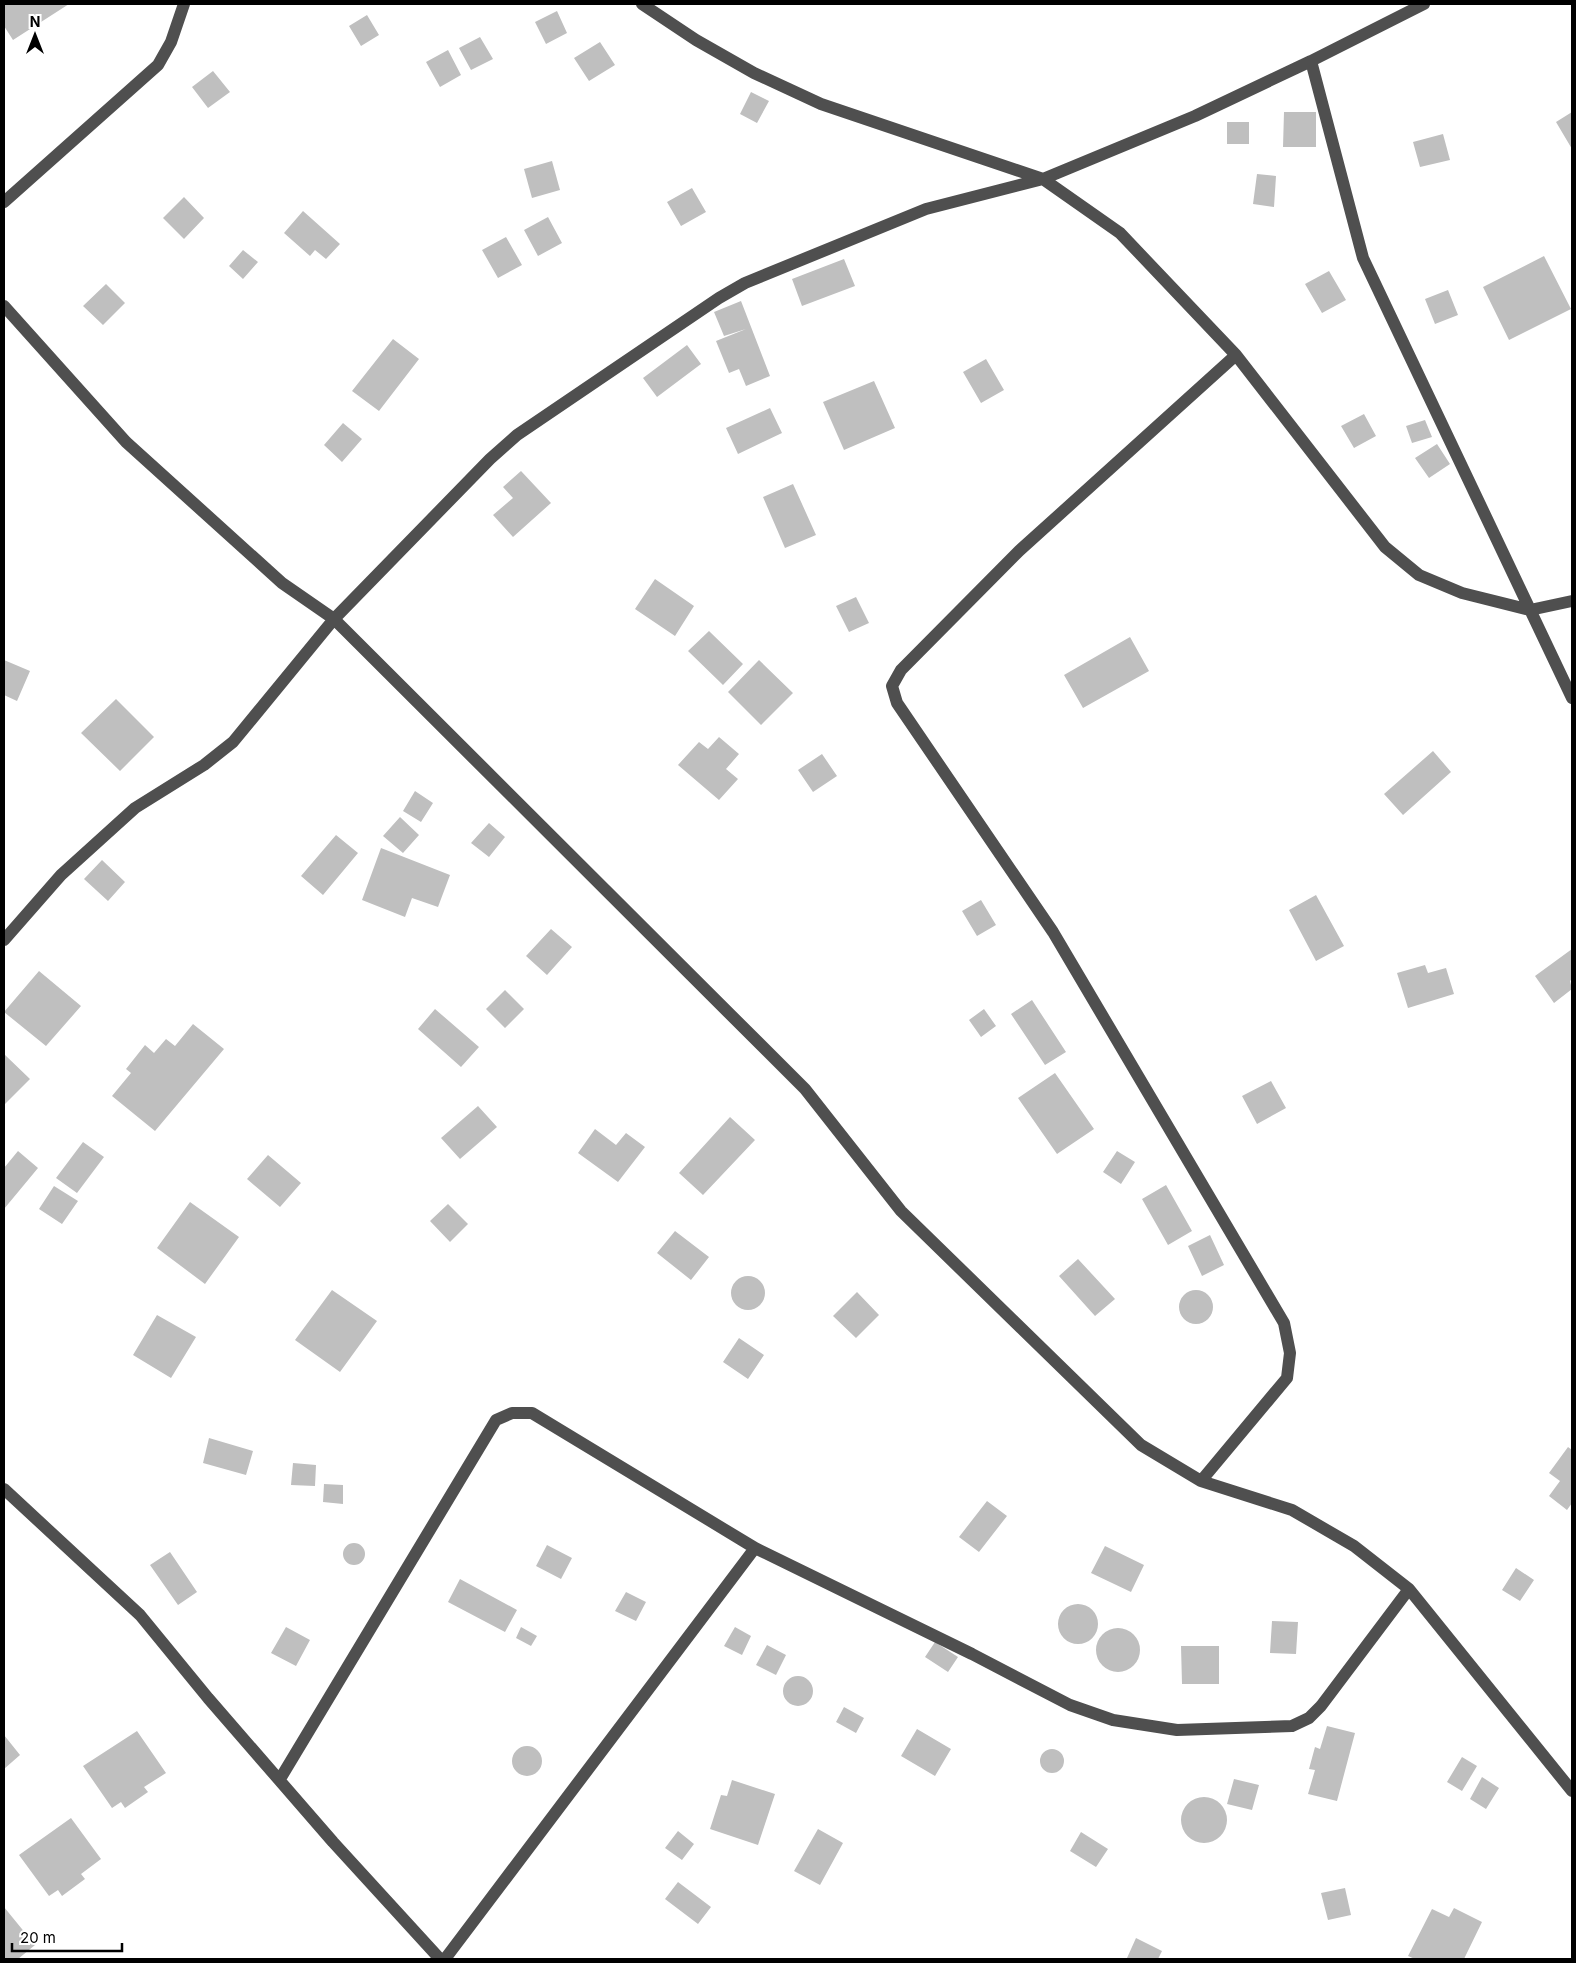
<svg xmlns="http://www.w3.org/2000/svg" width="1576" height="1963" viewBox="0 0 1576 1963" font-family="Inter,sans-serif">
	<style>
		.building { fill: #bfbfbf }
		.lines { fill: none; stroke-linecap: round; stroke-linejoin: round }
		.minor { stroke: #4f4f4f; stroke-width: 12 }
	</style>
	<rect width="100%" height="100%" fill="#fff"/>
	<!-- building -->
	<path class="building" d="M4 4H69L13 40 4 26Z
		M557 11 567 33 546 44 535 22Z
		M367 15 379 35 361 46 349 26Z
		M480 37 493 59 471 70 459 48Z
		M600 42 615 65 589 81 574 58Z
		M448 50 461 75 440 87 426 62Z
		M213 71 230 92 208 108 192 87Z
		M751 92 769 101 757 123 740 114Z
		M1284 112H1316V147H1283Z
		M1572 112V149L1556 122Z
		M1227 122H1249V144H1227Z
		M1443 134 1450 160 1420 167 1413 142Z
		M552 161 560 190 532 198 524 169Z
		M1257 174 1276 176 1274 207 1253 204Z
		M692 188 706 212 681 226 667 202Z
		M184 197 204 218 184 239 163 218Z
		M303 211 340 244 326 259 315 250 310 256 284 233Z
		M548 217 562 243 538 256 524 230Z
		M506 237 522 265 498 278 482 250Z
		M243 250 258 262 243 279 229 266Z
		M1544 256 1571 309 1509 340 1483 287Z
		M844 259 855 286 802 306 792 279Z
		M1329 271 1346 300 1322 313 1305 284Z
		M106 284 125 303 103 325 83 306Z
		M1448 290 1458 315 1435 324 1425 299Z
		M741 301 770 376 746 386 739 369 729 373 716 341 746 329 724 336 714 312Z
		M393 339 419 359 379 411 352 391Z
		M687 345 701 364 657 397 643 378Z
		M986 359 1004 390 981 403 963 372Z
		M874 381 895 428 844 450 823 402Z
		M770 408 782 433 738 454 726 428Z
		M1364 414 1376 436 1354 448 1341 426Z
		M1425 420 1432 437 1412 443 1406 426Z
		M343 423 362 439 342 462 324 445Z
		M1437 444 1450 464 1429 478 1415 458Z
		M521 471 551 503 513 537 493 515 513 498 503 487Z
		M793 484 816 535 785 548 763 497Z
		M655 579 694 606 675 636 635 609Z
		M856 597 869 623 849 632 836 606Z
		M709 631 743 664 723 685 688 651Z
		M1130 637 1149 671 1083 708 1064 675Z
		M4 660 30 671 17 701 4 695Z
		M759 660 793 693 761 725 728 692Z
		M116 699 154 737 120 771 81 733Z
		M719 737 739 754 726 769 738 779 719 800 678 765 699 742 708 749Z
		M1433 751 1451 772 1403 815 1384 794Z
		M822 754 837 776 813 792 798 770Z
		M415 791 433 803 421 822 403 811Z
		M400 817 419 835 403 853 383 836Z
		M489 823 505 837 489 857 471 843Z
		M336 835 358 853 323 895 301 876Z
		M381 848 450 875 438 907 412 898 405 917 362 900Z
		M102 860 125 882 108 901 84 879Z
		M1316 895 1344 946 1316 961 1289 910Z
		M981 900 996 925 977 936 962 911Z
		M551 929 572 947 547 975 526 956Z
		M1572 949V979L1570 981 1572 989 1554 1003 1535 976Z
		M1425 965 1428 973 1446 968 1454 994 1408 1008 1397 973Z
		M39 971 81 1006 46 1046 4 1012Z
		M505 990 524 1009 505 1028 486 1009Z
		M1032 1000 1066 1052 1045 1065 1011 1014Z
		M435 1009 479 1047 461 1067 418 1029Z
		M984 1009 996 1026 981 1037 969 1020Z
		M193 1024 224 1049 155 1131 112 1096 131 1073 126 1069 145 1045 154 1053 166 1039 175 1046Z
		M4 1054 30 1079 4 1105Z
		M1055 1073 1094 1129 1057 1154 1018 1098Z
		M1271 1081 1286 1108 1257 1124 1242 1096Z
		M478 1106 497 1127 460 1159 441 1138Z
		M730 1117 755 1140 703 1195 679 1173Z
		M595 1129 616 1145 626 1133 645 1147 618 1182 578 1153Z
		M83 1142 104 1157 77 1193 56 1178Z
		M18 1151 38 1168 4 1209V1168Z
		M1117 1151 1135 1162 1121 1184 1103 1172Z
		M268 1155 301 1183 280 1207 247 1179Z
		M1166 1185 1192 1231 1168 1245 1142 1199Z
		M54 1186 78 1201 62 1224 39 1209Z
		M190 1202 239 1237 205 1284 157 1248Z
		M448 1204 468 1224 450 1242 430 1221Z
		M675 1231 709 1257 691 1280 657 1253Z
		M1210 1235 1224 1265 1202 1276 1188 1246Z
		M1078 1259 1115 1299 1095 1316 1059 1276Z
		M731 1293a17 17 0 1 1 34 0a17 17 0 1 1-34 0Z
		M1179 1307a17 17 0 1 1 34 0a17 17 0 1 1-34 0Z
		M332 1290 377 1321 340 1372 295 1340Z
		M857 1292 879 1315 856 1338 833 1316Z
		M157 1315 196 1337 171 1378 133 1355Z
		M739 1338 764 1355 748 1379 723 1362Z
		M209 1438 253 1451 246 1475 203 1463Z
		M1568 1447 1572 1450V1503L1567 1510 1549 1496 1560 1481 1549 1473Z
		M293 1463 316 1465 315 1486 291 1485Z
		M324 1484 343 1485V1504L323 1502Z
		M987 1501 1007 1516 979 1552 959 1537Z
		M343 1554a11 11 0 1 1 22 0a11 11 0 1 1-22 0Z
		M547 1545 572 1558 561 1579 536 1566Z
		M1105 1546 1144 1565 1131 1592 1091 1573Z
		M170 1552 197 1592 178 1605 150 1565Z
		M1516 1568 1534 1580 1520 1601 1502 1590Z
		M460 1579 517 1610 505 1632 448 1602Z
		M626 1592 646 1602 636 1621 615 1611Z
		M1058 1624a20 20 0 1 1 40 0a20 20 0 1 1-40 0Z
		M1272 1621 1298 1622 1296 1654 1270 1653Z
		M286 1627 310 1640 296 1666 271 1653Z
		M521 1627 537 1636 531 1646 516 1638Z
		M735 1627 751 1636 742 1655 724 1646Z
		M1096 1650a22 22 0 1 1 44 0a22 22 0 1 1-44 0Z
		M935 1642 958 1657 948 1672 925 1657Z
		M767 1645 786 1655 776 1675 756 1665Z
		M1181 1646H1219V1684H1182Z
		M783 1691a15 15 0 1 1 30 0a15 15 0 1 1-30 0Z
		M844 1707 864 1718 856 1733 836 1722Z
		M1327 1726 1355 1733 1337 1801 1308 1794 1315 1770 1309 1769 1315 1747 1320 1749Z
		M917 1729 951 1749 935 1776 901 1756Z
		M137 1731 166 1773 144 1787 148 1792 125 1808 121 1802 112 1808 83 1766Z
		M4 1735 20 1755 4 1769Z
		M512 1761a15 15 0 1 1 30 0a15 15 0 1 1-30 0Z
		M1040 1761a12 12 0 1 1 24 0a12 12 0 1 1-24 0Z
		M1462 1757 1477 1766 1462 1791 1447 1782Z
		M1482 1777 1499 1788 1486 1809 1470 1799Z
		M1234 1779 1259 1785 1252 1810 1227 1804Z
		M732 1780 775 1794 758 1845 710 1829 721 1795 727 1796Z
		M1181 1820a23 23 0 1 1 46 0a23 23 0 1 1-46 0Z
		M71 1818 101 1859 81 1874 85 1879 62 1896 58 1890 49 1896 19 1855Z
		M818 1829 843 1843 820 1885 794 1871Z
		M678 1831 694 1844 682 1860 665 1848Z
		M1081 1832 1108 1849 1096 1867 1070 1851Z
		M678 1882 711 1907 698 1924 665 1899Z
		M1345 1888 1351 1915 1328 1920 1321 1893Z
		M4 1907 35 1945 18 1959H4Z
		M1454 1908 1482 1922 1464 1959H1415L1408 1956 1432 1909 1449 1917Z
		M1136 1938 1162 1951 1158 1959 1127 1958Z"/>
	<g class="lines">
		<!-- minor -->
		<path class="minor" d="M642 4 696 40 754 73 821 104 1043 179 1120 233 1236 355 1385 547 1419 575 1462 593 1530 610 1572 601
			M1311 61 1363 258 1572 698
			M4 202 158 65 171 42 184 4
			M4 306 126 442 282 583 334 619 805 1089 901 1211 1141 1445 1201 1481 1292 1510 1354 1546 1409 1589 1572 1791
			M4 940 61 875 135 808 204 765 233 742 334 619 490 459 517 435 719 298 745 283 926 209 1043 179 1195 116 1311 61 1424 4
			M1201 1481 1287 1378 1290 1353 1284 1323 1053 932 897 703 892 686 901 670 1019 551 1236 355
			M4 1489 140 1615 208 1698 333 1842 440 1959
			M280 1779 496 1420 512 1413H532L755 1548 972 1654 1070 1705 1113 1720 1177 1730 1292 1726 1309 1718 1321 1706 1409 1589
			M445 1959 755 1548"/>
	</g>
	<!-- border -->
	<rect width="1576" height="1963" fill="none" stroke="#000000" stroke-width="10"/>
	<!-- north arrow -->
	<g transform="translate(35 35)" stroke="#ffffff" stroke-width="4" paint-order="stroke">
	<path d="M0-4L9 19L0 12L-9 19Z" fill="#000000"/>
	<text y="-8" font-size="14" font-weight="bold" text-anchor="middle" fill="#000000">N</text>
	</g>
	<!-- scale -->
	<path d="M12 1943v8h110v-8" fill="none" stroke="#000000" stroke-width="2.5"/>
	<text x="20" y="1943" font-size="15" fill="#000000" stroke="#ffffff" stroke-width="4" paint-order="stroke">20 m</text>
</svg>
